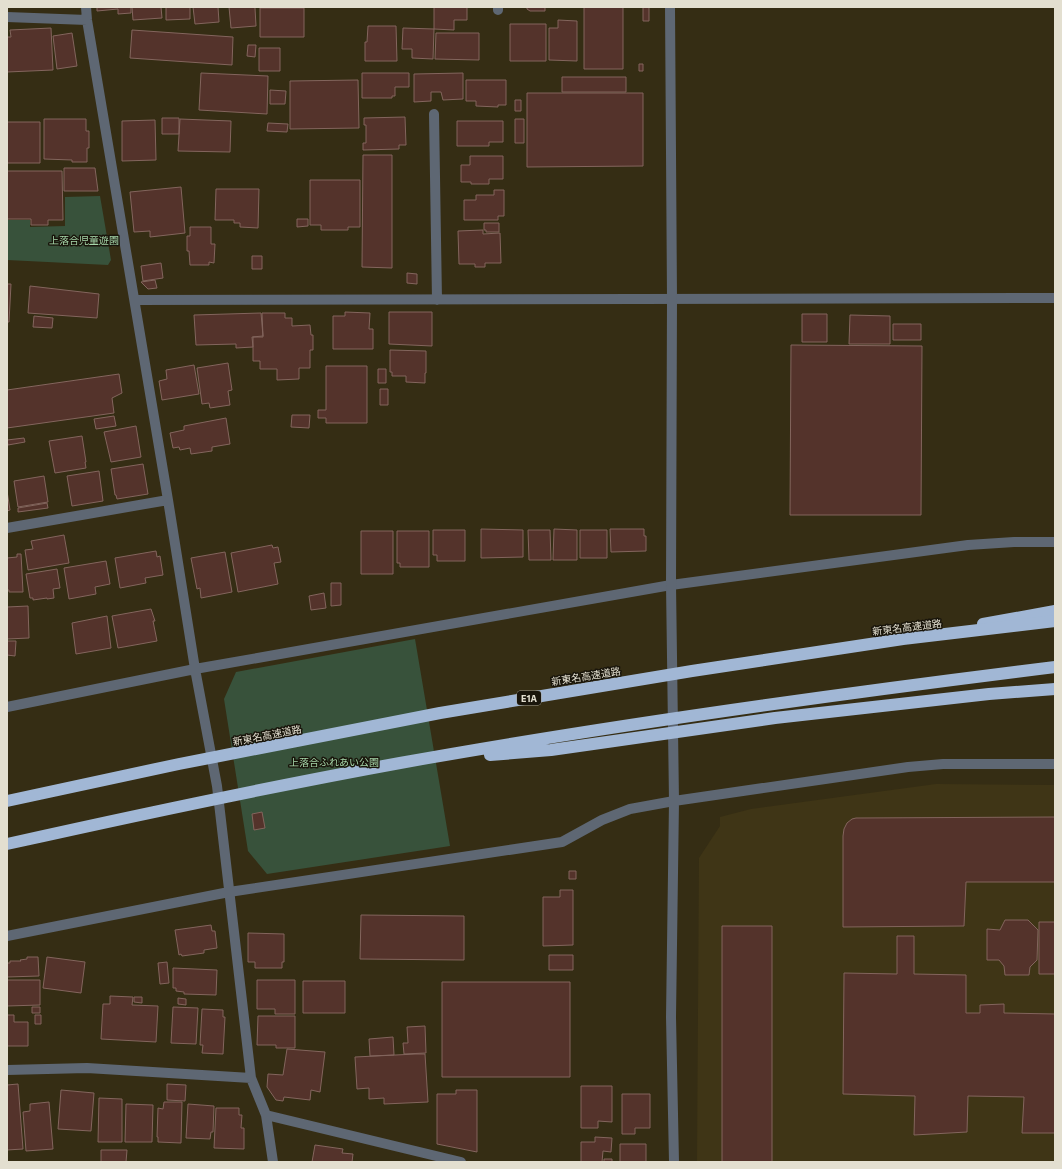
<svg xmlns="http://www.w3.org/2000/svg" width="1062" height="1169" viewBox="0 0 1062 1169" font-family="Commissioner,'Noto Sans JP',sans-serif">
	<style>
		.built { fill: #3f3516 }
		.green { fill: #38523b }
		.building { fill: #54332b; stroke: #83655d }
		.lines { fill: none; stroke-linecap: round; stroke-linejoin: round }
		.minor { stroke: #5e6773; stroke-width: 10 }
		.tertiary { stroke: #5e6773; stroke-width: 10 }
		.motorway { stroke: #a1b7d5; stroke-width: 12 }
		.motorway-bridge { stroke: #a1b7d5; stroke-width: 12 }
		.labels { text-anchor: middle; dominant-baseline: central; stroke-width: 3; stroke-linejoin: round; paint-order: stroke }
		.shield { fill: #19150b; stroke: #a6a295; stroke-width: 1 }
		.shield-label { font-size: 9px; font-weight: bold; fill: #e3dfd0 }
		.park-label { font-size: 10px; fill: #a7d8ab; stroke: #19150b }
		.street-label { font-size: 10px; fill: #e3dfd0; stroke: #19150b }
	</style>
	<rect width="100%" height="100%" fill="#352d14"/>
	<!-- built -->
	<path class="built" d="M936 784 1055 785V1162H697L699 858 720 826V817L751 809Z"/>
	<!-- green -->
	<path class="green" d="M100 196 111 260 108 265 7 260V220H30V227L65 226V197Z
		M415 639 450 846 267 874 248 851 224 699 236 672Z"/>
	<!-- building -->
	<path class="building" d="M97 7H131V13L118 14V9L97 11Z
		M132 7H161L162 18 133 20Z
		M166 7H190V19L166 20Z
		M193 7H218L219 22 195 24Z
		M229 7H256L255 8 256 26 231 28Z
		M434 7H467V20H454V30L434 29Z
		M527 7H545V11H530L527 9Z
		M584 7H623V69H584Z
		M643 7H649V21H643Z
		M260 8H304V37H260Z
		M558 20 577 21V61L549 60V28H558Z
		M510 24H546V61H510Z
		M368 26H396L397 61H365V42H367Z
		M51 28 53 70 7 72V37H11L10 30Z
		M403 28 434 29 433 59 412 58V49H402Z
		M132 30 233 37 232 65 130 58Z
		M72 33 77 66 57 69 53 36Z
		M436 33H479V60L435 59Z
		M248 45H256L255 57 247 56Z
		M259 48H280V71H259Z
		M639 64H643V71H639Z
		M201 73 268 76 267 114 199 110Z
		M362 73H409V87H395V96H392V98H362Z
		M463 73V99L443 100 441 92H431V101L414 102V74Z
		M562 77H626V92H562Z
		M358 80 359 128 290 129V81Z
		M466 80H506V105H498V107L476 106V101H466Z
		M270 90 286 91 285 104H270Z
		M527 93H643V166L527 167Z
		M515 100H521V111H515Z
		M405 117 406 145H399V149L363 150V143H366V125H364V118Z
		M162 118H179V134H162Z
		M44 119H86V131H89V148H87V162H72V160L44 159Z
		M180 119 231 121 230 152 178 151Z
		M515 119H524V143H515Z
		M155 120 156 160 122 161V121Z
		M457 121H503V142H489V146H457Z
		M7 122H40V163H7Z
		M268 123 288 124 287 132 267 131Z
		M363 155H392V268L362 267Z
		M470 156H503V179H489V184H471V182H461V165H470Z
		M64 168H95L98 191H64Z
		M7 171H62L63 220H48V225H31V219H7Z
		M310 180H360V227H348V230H321V225H310Z
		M181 187 185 233 150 237V231L134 232 130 192Z
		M216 189H259L258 228 240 227V223H234V220H215Z
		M494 190H504V216H498V220H464V200H476V195H494Z
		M297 219H308V226L297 227Z
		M484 223H499V232H486V230H484Z
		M190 227H211V244H215L214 263 209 262V265H190L189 251H187V236H190Z
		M483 230V234L500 233 501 263H485V267H475V264H459L458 231Z
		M252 256H262V269H252Z
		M161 263 163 278 143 281 141 266Z
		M407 273 417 274V284L407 283Z
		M155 280 157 288 148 289 141 282Z
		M7 284H11L9 322H7Z
		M30 286 99 294 97 318 28 313Z
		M345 312 370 313 369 329H373V349H333V316H345Z
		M389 312H432V346L389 344Z
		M261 313 263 336 252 337 253 347 236 348V344L196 345 194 315Z
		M262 313H285V318H292V326L310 325 311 335H313V350H310V368H299V379L277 380V369H260V361H253V337H263Z
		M802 314H827V342H802Z
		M850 315 890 316V344H849Z
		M34 316 53 318 52 328 33 327Z
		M893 324H921V340H893Z
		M791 345 922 346 921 515H790Z
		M390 350 426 351V373H425V383L406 382V376H392V372H390Z
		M228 363 232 390 228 391 230 405 210 408 209 403 202 404 197 368Z
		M194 365 199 394 162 400 159 381 167 379 166 370Z
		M326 366H367V423H326V418H318V410H326Z
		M378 369H386V383H378Z
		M119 374 122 393 112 398 114 413 7 428V390Z
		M380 389H388V405H380Z
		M292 415H310L309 428 291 427Z
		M114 416 116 426 96 429 94 419Z
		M226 418 230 444 212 447V451L191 454 190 448 180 450 179 447 173 448 170 433 184 430V426Z
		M136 426 141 457 111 462 104 432Z
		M82 436 86 462H85L86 468 55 473 49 441Z
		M24 438 25 442 8 445 7 440Z
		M143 464 148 494 117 499 116 495H115L111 469Z
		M99 471 103 501 72 506 67 476Z
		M44 476 48 502 18 507 14 481Z
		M7 491 10 510 7 511Z
		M47 503 48 508 18 512V508Z
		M481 529 523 530V557L481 558Z
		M554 529 577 530V560H553Z
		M610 529H644V536H646V551L611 552Z
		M433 530H465V561H437V555H433Z
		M528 530H550L551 560H529Z
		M580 530H607V558H580Z
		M361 531H393V574H361Z
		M397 531H429V567H400V563H397Z
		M64 535 69 563 28 570 25 550 33 549 31 541Z
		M272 545 273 548 278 547 281 562 274 563 278 584 238 592 231 553Z
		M156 551 157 557 160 556 163 575 145 578 146 583 120 588 115 558Z
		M225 552 232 592 201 598 200 588 197 589 191 558Z
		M17 554H21L23 592H9V590H7V558L17 557Z
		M106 561 110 584 95 587 96 594 69 599 64 568Z
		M57 569 60 588 53 589 54 598 47 599V598L33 600V598H30L26 574Z
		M331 583H341V605L331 606Z
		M324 593 326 608 311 610 309 596Z
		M28 606 29 638 7 639V607Z
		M151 609 155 621H153L157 641 118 648 112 616Z
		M107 616 111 648 76 654 72 623Z
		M7 641H16L15 656 7 655Z
		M262 812 265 828 254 830 252 814Z
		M1055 817V882H966L964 926 843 927V836L844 829 847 823 852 819 856 818Z
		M569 871H576V879H569Z
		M560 890H573V945L543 946V897H560Z
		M361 915 464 916V960L360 959Z
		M1005 920H1028L1038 930 1037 960 1030 967 1029 975H1005L1004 966 999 960H987V929L1000 930Z
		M1039 922H1055V974H1039Z
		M211 925 212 931H215L217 948 204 950V953L182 956 181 954 179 955 175 930Z
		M722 926H772V1162H722Z
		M248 933 284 934V962H282V968H255V962H248Z
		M897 936H914V974L966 975V1013H980V1005L1004 1004V1013L1055 1014V1133H1022L1024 1097 968 1096 967 1132 914 1135 915 1096 843 1094 844 973 897 974Z
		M549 955H573V970H549Z
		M27 957H38L39 976 7 977V963H10V961H21L20 960 27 959Z
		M47 957 85 962 81 993 43 988Z
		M167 962 169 983 160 984 158 963Z
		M173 968 217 970 216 995 184 994V992L176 991V988H173Z
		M7 980H40V1005L7 1006Z
		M257 980H295V1014H275V1009H257Z
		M303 981H345V1013H303Z
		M442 982H570V1077H442Z
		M110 996 133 997 132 1005 158 1006 156 1042 101 1039 103 1004H110Z
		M134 997H142V1003L134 1002Z
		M178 998 186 999V1005L178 1004Z
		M32 1007H40V1013H32Z
		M173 1007 198 1008 196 1044 171 1043Z
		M202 1009 223 1010V1017H225L223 1054 202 1053 203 1045H200Z
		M7 1015H14V1022H28V1046H7Z
		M35 1015H41V1024H35Z
		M258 1016H295V1048H276V1045H257Z
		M425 1026 426 1053 404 1054 403 1043H408L407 1027Z
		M393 1037 394 1055 370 1056 369 1039Z
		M287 1049 325 1052 320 1092 311 1090 310 1100 284 1097 283 1101 276 1100 267 1087 268 1074 283 1075Z
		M416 1054H425L428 1102 384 1104V1098L369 1099V1088L357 1089 355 1057Z
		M18 1084 23 1149 7 1150V1085Z
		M167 1084 186 1085 185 1101 167 1100Z
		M581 1086H612V1122L598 1121V1128H581Z
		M61 1090 94 1093 91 1131 58 1129Z
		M456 1090H477V1152L437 1144V1094H456Z
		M622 1094H650V1128H635V1134H622Z
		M99 1098 122 1099V1142H98Z
		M49 1102 53 1149 26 1151 23 1112 30 1111V1104Z
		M164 1102H182L181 1143 158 1142V1137H157L158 1108 163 1109Z
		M126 1104 153 1105 152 1142H125Z
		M188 1104 214 1106 213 1132H211L210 1139 186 1138Z
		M216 1108H239V1115H242L241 1128H244V1149L214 1148Z
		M595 1137 612 1138 611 1152 603 1151 602 1162H581V1142H595Z
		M620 1144H646V1162H620Z
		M315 1145 343 1149 342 1153 353 1154 352 1162H312Z
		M101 1150H127L126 1162H101Z
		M604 1159H612V1162H604Z"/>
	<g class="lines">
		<!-- minor -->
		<path class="minor" d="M86 7 87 20 168 500 195 669 217 786 251 1078 266 1115 273 1162
			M498 7V10
			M7 17 87 20
			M434 114 437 300
			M135 300 1055 298
			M7 528 168 500
			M7 707 195 669 671 585 968 545 1014 542H1055
			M7 936 229 892 562 842 602 820 630 809 674 801
			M7 1070 87 1068 251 1078
			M266 1115 461 1162"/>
		<!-- tertiary -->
		<path class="tertiary" d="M670 7 672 299 671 585 674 801 671 1017 674 1162
			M674 801 908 767 943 764H1055"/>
		<!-- motorway -->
		<path class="motorway" d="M983 624 1055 611"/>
		<!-- motorway-bridge -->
		<path class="motorway-bridge" d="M490 755 551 750 775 718 989 694 1055 689
			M7 801 179 764 440 713 692 671 903 639 1055 621
			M7 844C137 815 268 787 400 763 617 724 836 694 1055 667"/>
	</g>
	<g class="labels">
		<!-- shield labels -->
		<rect class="shield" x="517" y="691" width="24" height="14" rx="3"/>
		<g class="shield-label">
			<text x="529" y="698">E1A</text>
		</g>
		<!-- park labels -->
		<g class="park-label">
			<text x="84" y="240">上落合児童遊園</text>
			<text x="334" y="762">上落合ふれあい公園</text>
		</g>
		<!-- street labels -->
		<g class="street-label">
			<text transform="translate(907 627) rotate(-7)">新東名高速道路</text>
			<text transform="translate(586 676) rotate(-9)">新東名高速道路</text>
			<text transform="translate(267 735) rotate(-11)">新東名高速道路</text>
		</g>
	</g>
	<!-- border -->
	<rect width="1062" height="1169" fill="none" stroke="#e3dfd0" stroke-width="16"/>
</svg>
